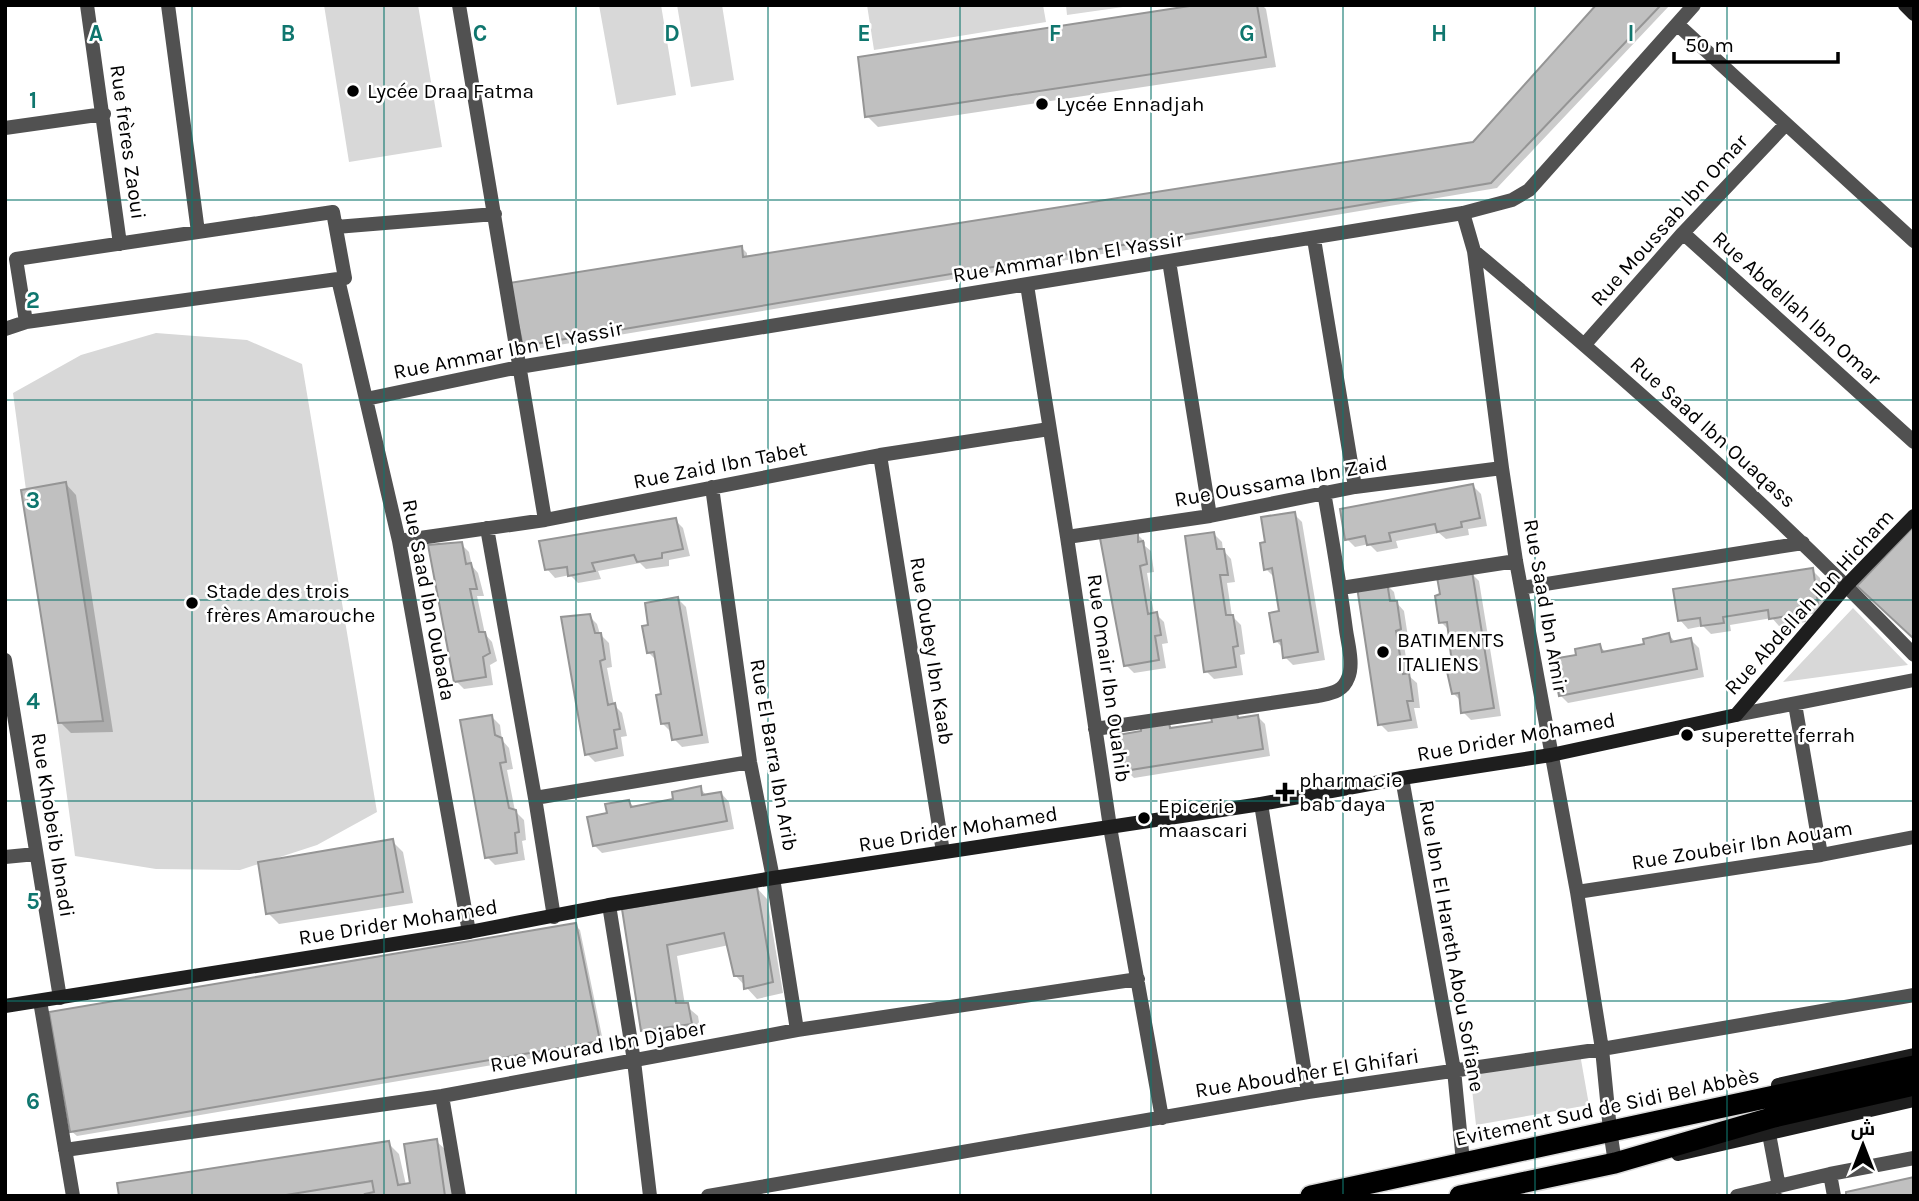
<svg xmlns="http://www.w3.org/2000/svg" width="1919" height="1201" viewBox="0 0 1919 1201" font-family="Karla,Cairo,sans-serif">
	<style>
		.green { fill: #d8d8d8 }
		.shadow { fill: #0003 }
		.building { fill: #c0c0c0; stroke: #959595; stroke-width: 2 }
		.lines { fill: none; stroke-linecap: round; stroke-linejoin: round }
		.highway-casing { stroke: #dbdbdb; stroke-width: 24 }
		.street { stroke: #515151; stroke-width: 14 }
		.secondary { stroke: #1e1e1e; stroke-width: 14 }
		.highway { stroke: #000; stroke-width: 21 }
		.grid { fill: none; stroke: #0f766e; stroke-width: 2; stroke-opacity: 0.55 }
		.poi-dot { fill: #000; stroke: #fff; stroke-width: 2.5 }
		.labels { text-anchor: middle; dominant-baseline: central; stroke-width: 5; stroke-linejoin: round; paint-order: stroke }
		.poi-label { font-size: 21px; fill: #000; stroke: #fff; text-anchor: start }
		.street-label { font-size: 21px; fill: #000; stroke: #fff }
		.grid-label { font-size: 23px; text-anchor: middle; font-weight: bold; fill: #0f766e; stroke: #fff; stroke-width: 5; stroke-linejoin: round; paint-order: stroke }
	</style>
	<rect width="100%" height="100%" fill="#fff"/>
	<!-- green -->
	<path class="green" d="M324 5H418L442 147 349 162Z
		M599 5H661L676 95 617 105Z
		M677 5H722L734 80 691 87Z
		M867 5H1043L1046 22 874 50Z
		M1066 5H1137L1067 15Z
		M156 333 247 340 302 364 377 812 317 845 240 870 156 869 75 856 13 393 81 355Z
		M1853 608 1908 665 1783 682Z
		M1580 1054 1589 1105 1476 1125 1470 1071Z"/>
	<!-- shadow -->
	<path class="shadow" d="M1208 5H1262L1266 9 1276 67 878 127 867 116Z
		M1599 5H1670L1497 188 529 350 524 345 742 248 747 253V258L1474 144Z
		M66 484 76 495 113 732 71 733 60 722Z
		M1473 486 1481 494 1487 526 1468 529 1469 535 1446 539 1439 533 1396 541 1398 548 1377 552 1369 544 1355 547 1347 539Z
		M1294 514 1302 522 1325 660 1293 665 1285 657 1284 649 1276 641 1281 612 1274 577 1266 569 1267 544Z
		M675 520 683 528 690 556 669 560V566L646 569 640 563 598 571 601 579 578 583 570 575 555 578 547 569Z
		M1137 534 1145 542V546L1151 551 1154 572 1147 573 1154 614H1156L1164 622 1168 643 1162 644 1166 668 1134 673 1126 665Z
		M1214 534 1222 542 1223 550 1231 559 1235 582 1227 583 1232 616 1241 625 1245 654 1240 655 1243 675 1214 679 1206 671Z
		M461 544 469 552 472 566 478 573 484 596H477L485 634 492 642 497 661 490 665 493 685 464 689 456 681Z
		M1812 570 1820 578 1826 612 1805 615 1806 622 1779 626 1772 618 1730 625 1731 631 1711 634 1703 626 1688 629 1680 620Z
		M1471 573 1479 581 1501 716 1471 720 1463 712 1462 702 1453 693 1454 665 1449 630 1441 622Z
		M1386 584 1394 592 1396 602 1404 611 1408 637 1403 639 1409 676 1417 683 1420 708H1414L1418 728 1388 732 1380 724Z
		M678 599 686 607 709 743 682 747 674 739 672 731H670L662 723 663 696 657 661 648 652 650 626Z
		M589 616 597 624 600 634 609 643 612 667 607 668 614 705 622 713 627 736 621 737 624 756 595 762 587 754Z
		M1669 635 1676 643 1691 640 1699 648 1704 677 1568 703 1560 695 1599 646 1607 653 1646 645Z
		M1236 715 1241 719 1257 716 1265 724 1270 756 1134 778 1126 770 1143 732 1168 724 1174 730 1214 723Z
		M492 717 500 725 502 740 509 748 513 769 507 770 515 811 524 820 526 840 522 841 525 860 495 865 487 857Z
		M700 788 707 796 721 793 729 802 734 829 602 853 594 845 609 814 629 802 635 808 676 801Z
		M392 841 403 852 413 903 279 924 268 913Z
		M757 888 767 899 783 993 757 999 735 975 729 945 677 956 685 1005 698 1016 701 1035 653 1041 643 1030 624 910Z
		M575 925 580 930 604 1046 77 1136 71 1131Z
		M436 1141 447 1151 454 1196H367V1194L356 1196H121L388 1143 399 1154 406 1185 413 1184Z"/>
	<!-- building -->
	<path class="building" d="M1196 5H1257L1266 57 865 117 858 57Z
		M1596 5H1661L1491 183 523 346 509 283 742 246 743 257 1473 142Z
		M66 482 103 721 58 723 21 490Z
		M1473 484 1480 518 1461 522 1462 527 1437 532 1435 524 1389 533 1391 541 1367 545 1365 536 1345 540 1340 509Z
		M1295 512 1318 652 1283 658 1281 640 1274 642 1269 613 1279 611 1272 568 1264 570 1260 543 1265 542 1261 517Z
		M676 518 683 549 662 553V558L637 562 634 555 592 563 595 571 568 576 567 567 545 570 539 541Z
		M1914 526V639L1857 586Z
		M1138 532V542L1143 541 1147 564 1140 566 1148 614 1157 612 1161 635 1155 636 1159 660 1124 666 1100 538Z
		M1214 532 1217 549H1224L1228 575H1220L1226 615H1233L1238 646 1233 647 1236 667 1204 672 1185 536Z
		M462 542 466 564 471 563 477 589H470L479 632H485L490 653 483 657 486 677 454 682 428 545Z
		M1813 568 1818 604 1798 607 1799 614 1769 619 1768 610 1723 617 1724 623 1701 626 1700 618 1678 621 1673 589Z
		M1472 571 1494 708 1461 713 1459 693 1452 694 1446 667 1452 664 1447 622 1439 623 1435 596 1440 594 1437 577Z
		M1387 582 1390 601H1397L1401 629 1396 631 1403 674 1409 673 1413 701H1407L1411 720 1378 725 1357 587Z
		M678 597 702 735 672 740 669 723 661 724 656 695 661 694 654 652 647 653 642 626 648 625 645 603Z
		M590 614 595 633H601L605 659 600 661 608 705 615 703 620 729 614 730 617 748 585 755 561 617Z
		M1669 633 1671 642 1691 638 1697 669 1559 696 1552 659 1576 655 1575 649 1600 644 1602 652 1644 644 1643 639Z
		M1237 713 1238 718 1258 715 1263 749 1124 771 1118 735 1141 731V726L1169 722 1170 728 1212 722 1211 717Z
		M492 715 495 735 502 738 506 762 500 763 509 808 516 810 519 832 515 833 517 853 485 858 460 720Z
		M701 786 702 795 721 792 727 821 593 846 587 817 607 813 605 804 629 800 631 807 673 799 672 792Z
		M393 839 403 892 266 914 258 862Z
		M757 887 773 982 744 989 743 976H734L724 933 667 945 676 1003H688L692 1024 641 1031 622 909Z
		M576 923 600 1041 70 1132 49 1012Z
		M437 1139 445 1196H366L365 1194 374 1192 372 1181 280 1196H119L117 1183 389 1141 398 1185 410 1183 404 1144Z
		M1914 1177V1196H1846V1192Z"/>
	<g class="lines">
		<!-- highway casing -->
		<g class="highway-casing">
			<path id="highway" d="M1311 1196C1512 1151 1713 1110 1914 1066
				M1460 1196 1615 1163 1774 1117 1914 1085"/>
		</g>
		<!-- street -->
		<path class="street" d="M87 5 120 244
			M168 5 198 232
			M459 5 545 520
			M1677 24 1914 241
			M5 128 104 114
			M333 212 345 278 26 322 16 259Z
			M1463 213 1474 251 1502 468 1516 561 1577 892 1602 1049 1610 1130 1615 1163
			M336 227 495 214
			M1683 233 1914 442
			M1314 239 1355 487
			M1474 251C1626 379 1776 511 1914 655
			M1169 261 1210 516
			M338 279 399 541 469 932
			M1027 285 1067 537 1110 827 1162 1118
			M5 329 26 322
			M1585 344 1683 233 1785 125
			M366 399 519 367 1463 213 1512 200 1529 190 1694 5
			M880 455 943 852
			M712 487 750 762 773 878 797 1030
			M487 528 535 798 554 917
			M1067 537 1210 516 1355 487 1502 468
			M399 541 545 520 880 455 1049 429
			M1341 588 1516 561
			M1521 588 1803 543
			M5 660 60 998
			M1795 704 1821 855
			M1736 715 1914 680
			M1095 729 1318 696C1331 693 1343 692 1348 678 1354 665 1348 644 1346 630 1340 584 1332 538 1324 492
			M1402 778 1454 1070 1463 1162
			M535 798 750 762
			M1261 804 1308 1092
			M5 857 36 854
			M1577 892 1821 855 1914 837
			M609 905 634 1061 650 1196
			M40 1001 73 1196
			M442 1096 459 1196
			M1769 1134 1779 1187
			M65 1150 442 1096 797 1030 1138 979
			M1830 1174 1834 1196
			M708 1196 1308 1092 1602 1049 1914 995
			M1737 1196 1830 1174 1914 1158"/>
		<!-- secondary -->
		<path class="secondary" d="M1905 5 1914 14
			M5 1006 469 932 609 905 773 878 1261 804 1402 778 1551 755 1736 715 1847 585 1914 516
			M1778 1085 1914 1055
			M1678 1154 1914 1100"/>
		<!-- highway -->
		<use href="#highway" class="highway"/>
	</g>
	<!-- grid -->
	<path class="grid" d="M192 5V1196M384 5V1196M576 5V1196M768 5V1196M960 5V1196M1151 5V1196M1343 5V1196M1535 5V1196M1727 5V1196M5 200H1914M5 400H1914M5 600H1914M5 801H1914M5 1001H1914"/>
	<!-- markers -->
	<g class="poi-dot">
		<circle cx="353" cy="91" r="7"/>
		<circle cx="1042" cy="104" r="7"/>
		<circle cx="192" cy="603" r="7"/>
		<circle cx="1383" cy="652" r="7"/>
		<circle cx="1687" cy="735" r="7"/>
		<path d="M1281.5 781.5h7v7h7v7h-7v7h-7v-7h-7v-7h7z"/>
		<circle cx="1144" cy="818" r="7"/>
	</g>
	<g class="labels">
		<!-- poi labels -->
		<g class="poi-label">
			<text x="367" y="91">Lycée Draa Fatma</text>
			<text x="1056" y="104">Lycée Ennadjah</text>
			<text x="206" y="591">Stade des trois<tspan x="206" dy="24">frères Amarouche</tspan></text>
			<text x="1397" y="640">BATIMENTS<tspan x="1397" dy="24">ITALIENS</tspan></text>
			<text x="1701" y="735">superette ferrah</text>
			<text x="1299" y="780">pharmacie<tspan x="1299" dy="24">bab daya</tspan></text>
			<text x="1158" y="806">Epicerie<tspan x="1158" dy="24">maascari</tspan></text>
		</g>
		<!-- street labels -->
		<g class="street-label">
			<text transform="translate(128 142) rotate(82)">Rue frères Zaoui</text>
			<text transform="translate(1669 220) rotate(-48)">Rue Moussab Ibn Omar</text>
			<text transform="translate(1068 257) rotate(-9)">Rue Ammar Ibn El Yassir</text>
			<text transform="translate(1797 308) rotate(42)">Rue Abdellah Ibn Omar</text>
			<text transform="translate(508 350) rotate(-11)">Rue Ammar Ibn El Yassir</text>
			<text transform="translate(1713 432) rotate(42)">Rue Saad Ibn Ouaqass</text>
			<text transform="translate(720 465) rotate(-11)">Rue Zaid Ibn Tabet</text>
			<text transform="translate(1281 481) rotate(-10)">Rue Oussama Ibn Zaid</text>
			<text transform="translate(429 600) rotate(79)">Rue Saad Ibn Oubada</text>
			<text transform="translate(1809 602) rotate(-48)">Rue Abdellah Ibn Hicham</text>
			<text transform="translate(1546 606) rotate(80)">Rue Saad Ibn Amir</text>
			<text transform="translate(932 651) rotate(81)">Rue Oubey Ibn Kaab</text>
			<text transform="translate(1109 678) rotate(82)">Rue Omair Ibn Ouahib</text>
			<text transform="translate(1516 737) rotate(-10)">Rue Drider Mohamed</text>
			<text transform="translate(774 755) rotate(80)">Rue El Barra Ibn Arib</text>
			<text transform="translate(53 825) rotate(81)">Rue Khobeib Ibnadi</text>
			<text transform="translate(958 829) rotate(-9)">Rue Drider Mohamed</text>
			<text transform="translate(1742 845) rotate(-9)">Rue Zoubeir Ibn Aouam</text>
			<text transform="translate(398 922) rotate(-9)">Rue Drider Mohamed</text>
			<text transform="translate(1452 946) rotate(80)">Rue Ibn El Hareth Abou Sofiane</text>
			<text transform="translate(598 1046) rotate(-10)">Rue Mourad Ibn Djaber</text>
			<text transform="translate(1307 1073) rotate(-9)">Rue Aboudher El Ghifari</text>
			<text transform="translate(1607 1107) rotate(-12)">Evitement Sud de Sidi Bel Abbès</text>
		</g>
	</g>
	<g class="grid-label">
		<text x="96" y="41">A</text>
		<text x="288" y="41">B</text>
		<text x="480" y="41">C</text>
		<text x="672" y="41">D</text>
		<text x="864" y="41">E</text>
		<text x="1055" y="41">F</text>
		<text x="1247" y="41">G</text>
		<text x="1439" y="41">H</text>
		<text x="1631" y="41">I</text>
		<text x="33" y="108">1</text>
		<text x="33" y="308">2</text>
		<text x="33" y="508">3</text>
		<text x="33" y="709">4</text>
		<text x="33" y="909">5</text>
		<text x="33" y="1109">6</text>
	</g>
	<!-- border -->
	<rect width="1919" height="1201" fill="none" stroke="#000000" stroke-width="14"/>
	<!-- north arrow -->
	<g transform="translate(1863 1145)" stroke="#ffffff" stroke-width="5" paint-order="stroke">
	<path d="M0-5L12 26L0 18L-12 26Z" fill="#000000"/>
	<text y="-10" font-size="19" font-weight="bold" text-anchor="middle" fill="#000000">ش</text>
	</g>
	<!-- scale -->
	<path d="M1674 52v10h164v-10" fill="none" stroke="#000000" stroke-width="3.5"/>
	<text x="1685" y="52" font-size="21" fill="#000000" stroke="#ffffff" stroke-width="5" paint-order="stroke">50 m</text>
</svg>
